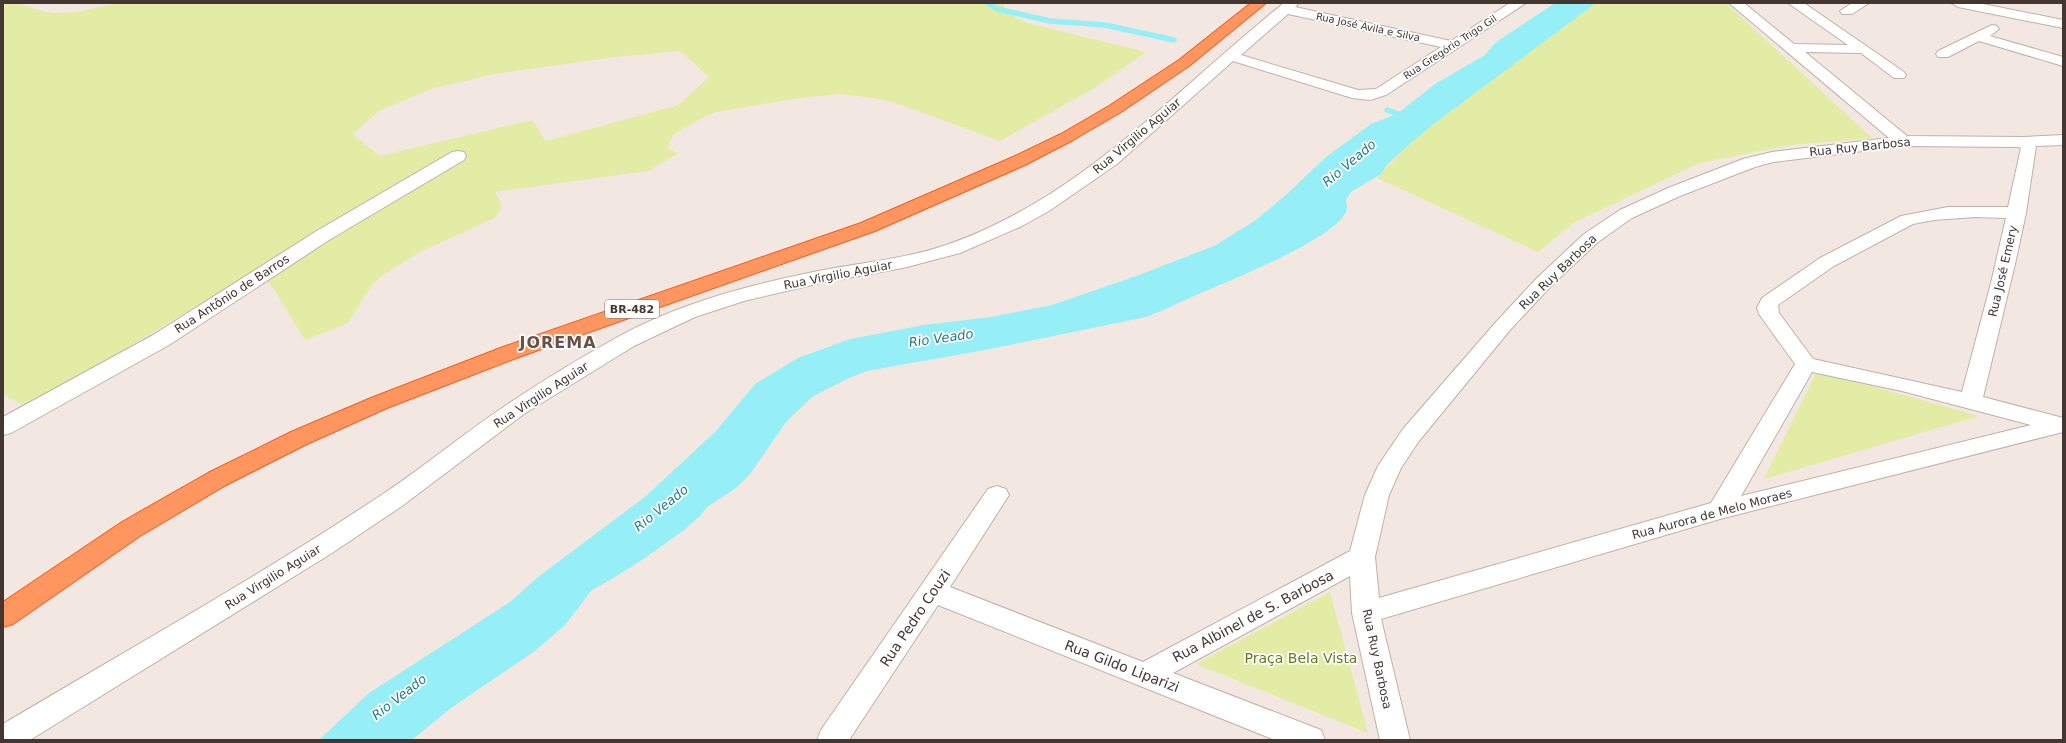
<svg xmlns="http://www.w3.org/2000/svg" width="2066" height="743" viewBox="0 0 2066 743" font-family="'DejaVu Sans',sans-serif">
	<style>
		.green { fill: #e3eca5; fill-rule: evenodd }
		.water { fill: #96eff7 }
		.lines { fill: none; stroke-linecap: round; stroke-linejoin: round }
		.stream { stroke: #96eff7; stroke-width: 5.5 }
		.street-casing { stroke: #c1b0a6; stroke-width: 2 }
		.highway-casing { stroke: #ec5f22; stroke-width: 2 }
		.street { fill: #fff; fill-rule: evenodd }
		.highway { fill: #ff9660; fill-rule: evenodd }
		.labels { text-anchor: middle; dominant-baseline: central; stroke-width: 3.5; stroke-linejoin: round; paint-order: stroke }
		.far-street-label { font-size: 10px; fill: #443732; stroke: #fff }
		.shield { fill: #fff; stroke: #7c7370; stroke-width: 1 }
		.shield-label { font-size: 11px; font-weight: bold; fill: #443732 }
		.street-label { font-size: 12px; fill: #443732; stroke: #fff }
		.water-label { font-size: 13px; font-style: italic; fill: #1c7d87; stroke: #fff }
		.near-street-label { font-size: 14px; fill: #443732; stroke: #fff }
		.near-park-label { font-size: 14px; fill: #607b20; stroke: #fff }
		.district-label { font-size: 16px; font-weight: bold; letter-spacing: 1px; fill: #685148; stroke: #fff }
	</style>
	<rect width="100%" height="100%" fill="#f3e8e1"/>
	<!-- green -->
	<path class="green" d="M3 3H18L45 12 58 13 77 12 118 3H1005L1004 8 1006 13 1027 23 1146 52 1096 87 1000 141 899 104 880 99 839 94 799 98 716 112 700 119 673 135 669 143 668 149 679 153 648 171 495 192 502 204 499 212 495 218 422 251 384 274 371 286 348 323 305 340 271 285 254 271 132 345 23 405 3 394ZM680 51 709 77 681 103 675 106 546 141 532 120 379 156 353 134 379 111 431 89 494 74 616 57Z
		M1596 3H1726L1872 138 1791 145 1700 163 1575 222 1538 252 1377 178 1404 149 1431 126Z
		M1817 371 1979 416 1764 479Z
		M1330 592 1368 733 1196 664Z"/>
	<!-- water -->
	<path class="water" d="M1555 3H1596L1431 126 1404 149 1387 165 1381 174 1351 192 1346 200C1346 202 1347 206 1347 209 1342 238 1213 287 1185 300 1172 306 1160 312 1146 317L985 350 867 371 847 379 812 397 786 422 750 474 736 488 707 507 700 516 684 530 645 558 612 579 592 590 565 625 535 651 451 708 412 740H319L369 693 510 602 538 577 646 496 716 431 755 384 798 358 850 339 924 325 991 317 1052 305 1139 275 1214 246 1256 220 1287 194 1326 157 1371 124 1397 114 1435 84 1485 55 1496 42Z"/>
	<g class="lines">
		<!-- stream -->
		<path class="stream" d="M988 3 997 9 1050 21 1105 25 1174 40
			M1387 110 1407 117"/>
		<!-- street casing -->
		<g class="street-casing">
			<path id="street" d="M1284 3H1299L1295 7 1451 41 1510 3H1526L1386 95 1370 100 1352 98 1233 61 1117 164 1049 211 1022 226 960 253 903 268 825 282 744 301 695 317 634 346 524 414 402 506 332 553 30 740H3V724C129 649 258 577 380 496 424 467 464 433 508 404 542 381 580 358 616 338 681 302 756 283 829 269 868 262 908 258 946 245 1081 199 1176 89 1284 3ZM1288 14 1441 47 1376 89 1358 90 1241 55Z
				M1729 3H1744L1794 44 1848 45 1788 3H1804L1904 72 1906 75 1904 78H1894L1861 53 1805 52 1907 136 2024 137 2063 135V145L2036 146 2026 213 2015 264 1983 397 2063 418V432L1720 519 1381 619 1410 740H1380L1352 613 1350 576 1173 673 1321 730 1325 740H1275L938 605 849 740H817L821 730 988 489 997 486 1006 489 1009 495 950 587 1143 662 1350 551 1365 495 1378 466 1403 429 1496 322 1537 278 1584 234 1620 210 1668 188 1743 159 1772 152 1889 138ZM1903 146 2019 147 2021 148 2008 207H1948L1901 216 1820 258 1762 298 1757 308 1759 314 1795 364 1711 503 1379 598 1375 557 1389 495 1401 468 1419 441 1510 330 1551 286 1598 242 1632 218 1680 196 1755 167 1773 162ZM1975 217 2006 218 1991 283 1962 392 1813 359 1779 313 1778 305 1834 266 1913 224 1934 220ZM1812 372 1902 391 2031 425 1741 496Z
				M1852 3H1869L1852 14H1842L1840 11Z
				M1951 3H1978L2063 20V28L1958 7Z
				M1992 25 1997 26 1999 29 1990 36 2063 57V66L1979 41 1948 57H1938L1936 54 1938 51Z
				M458 151 464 152 466 156 464 160 329 240 169 345 11 433 3 435V417L153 335 315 232 452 152Z"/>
		</g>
		<!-- highway casing -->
		<g class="highway-casing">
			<path id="highway" d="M1251 3H1266L1189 66 1121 112 1073 140 1025 165 875 231 519 357 387 408 307 444 226 485 140 536 13 624 3 627V602L122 522 208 473 291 432 371 398 503 347 861 223 1013 157 1061 134 1109 106 1179 60Z"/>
		</g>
		<!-- street -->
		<use href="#street" class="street"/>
		<!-- highway -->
		<use href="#highway" class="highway"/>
	</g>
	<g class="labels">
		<!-- far-street labels -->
		<g class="far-street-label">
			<text transform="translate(1368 27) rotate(12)">Rua José Ávila e Silva</text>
			<text transform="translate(1450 47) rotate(-33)">Rua Gregório Trigo Gil</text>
		</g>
		<!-- shield labels -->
		<rect class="shield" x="605" y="300" width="54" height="18" rx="3"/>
		<g class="shield-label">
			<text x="632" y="309">BR-482</text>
		</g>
		<!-- street labels -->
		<g class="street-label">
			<text transform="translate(1137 136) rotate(-40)">Rua Virgilio Aguiar</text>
			<text transform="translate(1860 147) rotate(-6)">Rua Ruy Barbosa</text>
			<text transform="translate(2003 271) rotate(-77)">Rua José Emery</text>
			<text transform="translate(1558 272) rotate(-44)">Rua Ruy Barbosa</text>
			<text transform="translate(838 275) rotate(-11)">Rua Virgilio Aguiar</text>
			<text transform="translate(232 294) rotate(-33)">Rua Antônio de Barros</text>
			<text transform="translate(541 395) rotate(-33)">Rua Virgilio Aguiar</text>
			<text transform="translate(1712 514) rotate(-15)">Rua Aurora de Melo Moraes</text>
			<text transform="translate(273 577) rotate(-32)">Rua Virgilio Aguiar</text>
			<text transform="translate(1377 659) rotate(78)">Rua Ruy Barbosa</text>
		</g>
		<!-- water labels -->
		<g class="water-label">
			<text transform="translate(1349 163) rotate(-40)">Rio Veado</text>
			<text transform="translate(941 338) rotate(-8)">Rio Veado</text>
			<text transform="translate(661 508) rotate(-39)">Rio Veado</text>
			<text transform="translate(399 697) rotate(-38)">Rio Veado</text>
		</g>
		<!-- near-street labels -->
		<g class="near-street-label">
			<text transform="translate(1253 616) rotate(-28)">Rua Albinel de S. Barbosa</text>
			<text transform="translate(915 618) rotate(-56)">Rua Pedro Couzi</text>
			<text transform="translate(1122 666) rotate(21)">Rua Gildo Liparizi</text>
		</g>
		<!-- near-park labels -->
		<g class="near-park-label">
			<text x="1301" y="658">Praça Bela Vista</text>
		</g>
		<!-- district labels -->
		<g class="district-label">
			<text x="558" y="342">JOREMA</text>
		</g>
	</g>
	<!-- border -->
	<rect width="2066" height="743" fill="none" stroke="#443732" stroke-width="8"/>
</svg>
